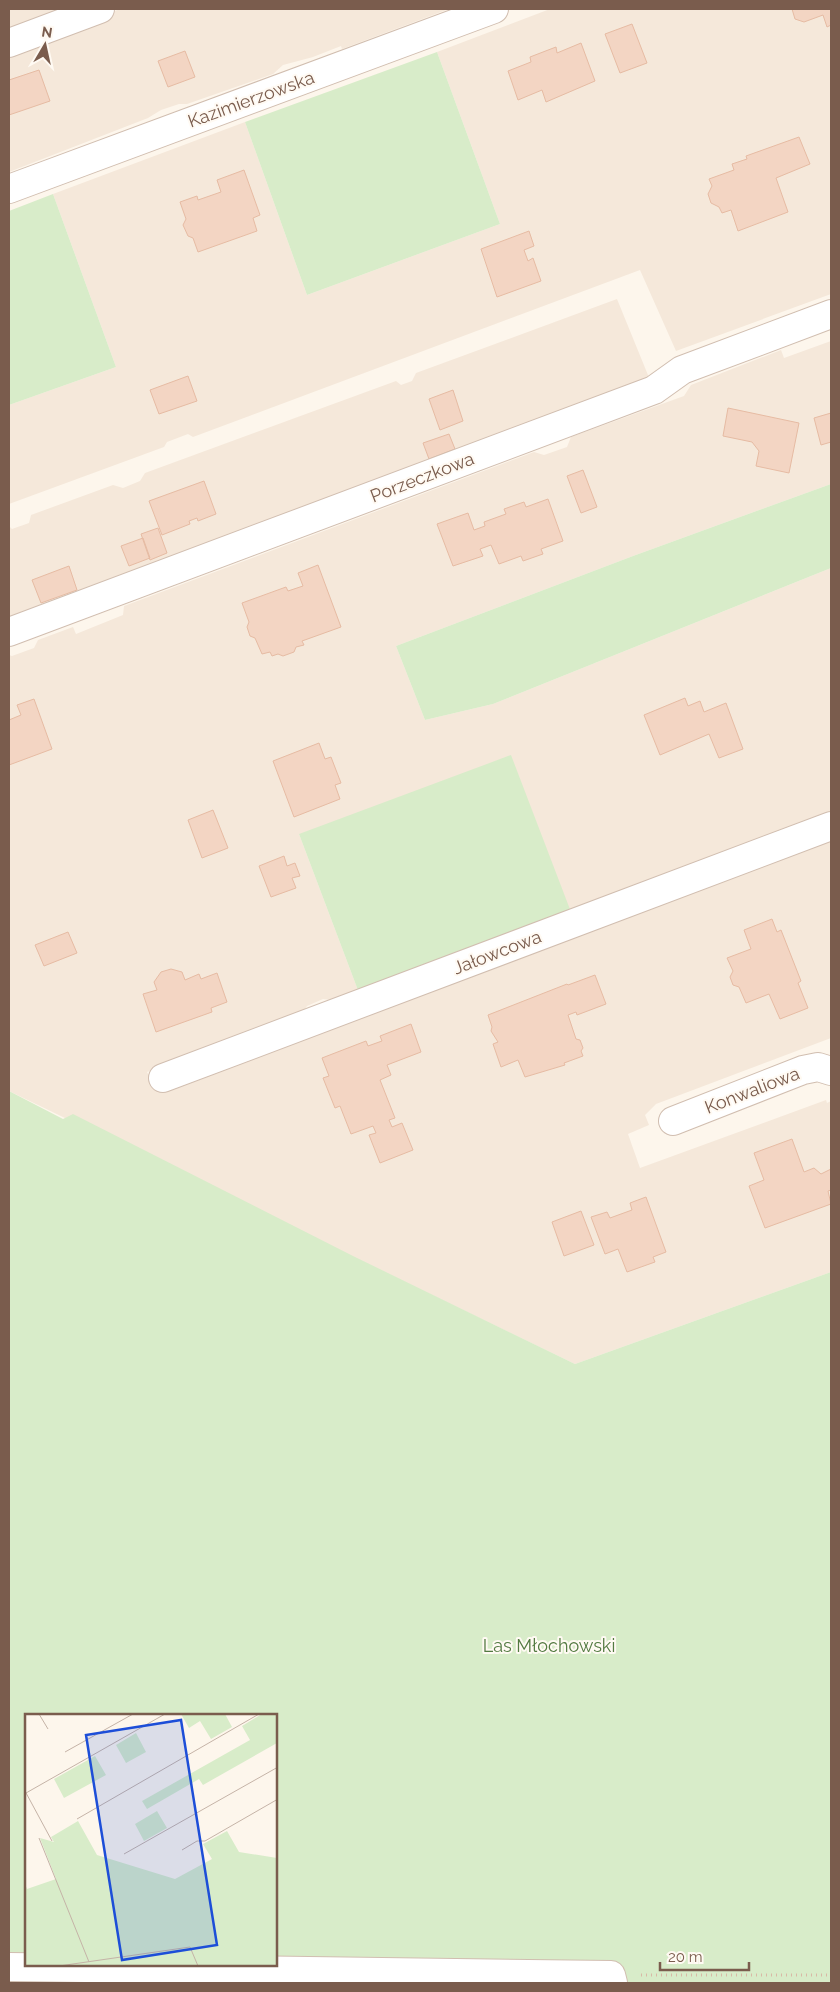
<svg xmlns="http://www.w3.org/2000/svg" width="840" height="1992" viewBox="0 0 840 1992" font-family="Raleway,sans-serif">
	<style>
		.residential { fill: #f5e8da }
		.green { fill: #d8ecc9; fill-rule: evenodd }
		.building { fill: #f3d5c3; stroke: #e6bba3 }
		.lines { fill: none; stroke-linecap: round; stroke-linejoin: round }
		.street-casing { stroke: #d1beb0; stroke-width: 30 }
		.path { stroke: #d9b8a5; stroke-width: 3; stroke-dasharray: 1 4; stroke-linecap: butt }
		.street { stroke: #fff; stroke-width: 28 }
		.labels { text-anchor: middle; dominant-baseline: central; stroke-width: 4; stroke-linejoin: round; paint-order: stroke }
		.street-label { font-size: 18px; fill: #7a5c4d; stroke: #fffaf3 }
		.park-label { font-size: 18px; fill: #537a41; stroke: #fffaf3 }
		.inset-road { fill: none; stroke: #c5b3a7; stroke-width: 1 }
		.view { fill: #1d4ed8; fill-opacity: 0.15; stroke: #1d4ed8; stroke-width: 2.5 }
		.inset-edge { fill: none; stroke: #7a5c4d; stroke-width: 2.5 }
	</style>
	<rect width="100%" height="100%" fill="#fdf6ec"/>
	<!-- residential -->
	<path class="residential" d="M9 9H76L9 33Z
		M120 9H449L342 49 341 46 313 57 283 65 273 74 187 104H179L161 110 148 118 9 172V52Z
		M550 9H831V294L676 351 640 270 193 437 188 434 167 442 164 447 9 504V405L116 367 53 194 245 122 307 295 500 224 437 52Z
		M617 299 650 380 9 618V526L12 529 29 523 31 515 113 485 123 488 140 481 145 473 396 381 401 385 412 381 416 373Z
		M831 341V484L633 556 396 646 425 720 493 704 831 568V814L571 912 299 834 359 993 339 1001 323 999 307 1006 299 1017 147 1072 157 1091 831 837V1038L656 1104 645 1115 649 1125 628 1134 640 1168 826 1100 827 1103 831 1101V1272L575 1364 9 1091V655L12 656 34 648 38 640 73 627 76 634 123 615 124 606 534 452 544 455 567 447 571 437 684 396 691 385 781 350 784 358Z"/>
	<!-- green -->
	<path class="green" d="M437 52 500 224 307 295 245 122Z
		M53 194 116 367 9 405V211Z
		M831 484V568L493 704 425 720 396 646 633 556Z
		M511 755 571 912 359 993 299 834Z
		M9 1091 63 1119 73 1114 353 1256 575 1364 831 1272V1983H9ZM26 1716H276V1966H26Z"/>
	<!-- building -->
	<path class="building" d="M792 9H831V25L827 27 823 15 804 22 795 19Z
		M632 24 647 63 620 73 605 34Z
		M581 43 595 81 546 102 542 90 518 100 508 71 531 62 530 57 556 47 557 53Z
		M185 51 195 77 168 87 158 61Z
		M39 70 50 101 9 115V80Z
		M799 137 810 164 776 178 788 212 738 231 731 210 722 213 719 207 711 203 708 194 712 186 709 179 734 170 732 164 747 159 746 156Z
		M244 170 260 215 253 218 257 231 198 252 193 238 188 236 183 225 186 219 180 202 197 196 198 200 221 192 217 180Z
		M529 231 534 246 524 250 528 261 533 258 541 281 497 297 481 249Z
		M188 376 197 401 159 414 150 390Z
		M453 390 463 421 440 430 429 399Z
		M728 408 799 423 789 473 756 466 759 451 752 442 723 436Z
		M831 413V442L821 445 814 418Z
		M449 434 455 449 429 459 423 443Z
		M583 470 597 507 581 513 567 476Z
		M204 481 216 514 198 521 197 518 189 521 190 524 162 535 149 501Z
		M548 499 563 541 541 549 543 554 523 561 521 556 499 564 491 545 480 549 483 556 453 566 437 524 468 513 474 530 485 526 484 522 506 514 504 509 524 502 526 507Z
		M158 528 167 553 150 560 141 534Z
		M143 538 150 558 129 566 121 546Z
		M318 565 341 627 302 641 304 645 296 647 294 652 283 656 278 654 272 656 270 652 262 654 255 638 250 636 247 627 249 622 242 603 286 587 288 591 303 586 298 573Z
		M69 566 77 590 41 603 32 580Z
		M685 698 688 706 700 701 704 712 726 703 743 749 719 758 709 734 660 755 644 715Z
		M34 699 52 749 9 765V720L21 715 17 705Z
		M319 743 325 759 331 757 341 783 335 785 340 799 294 817 273 761Z
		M213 810 228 848 202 858 188 820Z
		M284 856 287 866 295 863 300 876 292 878 296 888 271 897 259 866Z
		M772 919 777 932 781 930 801 981 798 983 808 1008 780 1019 769 994 746 1003 739 987 733 985 730 977 733 971 727 958 751 949 744 930Z
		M68 932 77 953 44 966 35 945Z
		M171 969 182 972 185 980 199 974 201 979 217 973 227 1002 211 1008 212 1012 156 1032 143 994 157 990 154 982 161 972Z
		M595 975 606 1004 577 1015 576 1012 568 1015 576 1039 580 1040 583 1048 581 1051 583 1056 564 1063 565 1065 525 1077 518 1060 501 1067 493 1044 498 1042 491 1031 492 1027 488 1015 567 984 568 985Z
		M411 1024 421 1052 387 1065 391 1075 380 1080 395 1118 389 1120 392 1127 402 1123 413 1150 380 1163 369 1135 376 1133 373 1126 351 1134 340 1106 335 1108 323 1078 329 1076 322 1058 366 1041 368 1046 382 1041 380 1036Z
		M792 1139 804 1172 814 1168 821 1174 831 1169V1190L828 1191 831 1204 765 1228 749 1186 764 1180 754 1153Z
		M646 1197 666 1252 653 1257 655 1262 627 1272 618 1249 605 1254 591 1217 607 1212 610 1218 632 1210 630 1203Z
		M581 1211 594 1245 564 1256 552 1222Z"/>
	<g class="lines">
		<!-- street casing -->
		<g class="street-casing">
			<path id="street" d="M9 43 100 9
				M9 189 494 9
				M9 632 654 390 682 370 831 314
				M163 1078 831 826
				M673 1121 803 1070 818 1067 831 1071
				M9 1967 611 1975 613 1983"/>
		</g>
		<!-- path -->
		<path class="path" d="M641 1975H831"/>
		<!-- street -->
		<use href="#street" class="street"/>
	</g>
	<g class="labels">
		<!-- street labels -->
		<g class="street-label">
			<text transform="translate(251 99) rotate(-20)">Kazimierzowska</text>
			<text transform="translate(422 477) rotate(-21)">Porzeczkowa</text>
			<text transform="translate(497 952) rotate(-21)">Jałowcowa</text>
			<text transform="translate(752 1090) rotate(-21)">Konwaliowa</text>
		</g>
		<!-- park labels -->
		<g class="park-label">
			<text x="549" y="1645">Las Młochowski</text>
		</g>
	</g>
	<!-- overview -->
	<g transform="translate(25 1714)">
		<rect width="252" height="252" fill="#fdf6ec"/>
		<path d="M156 0H200L207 13 186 25 175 7 164 14ZM237 0H252V29L178 71 174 65 122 95 117 87 225 26 217 12ZM111 19 121 38 101 49 91 31ZM70 42 81 61 39 84 29 65ZM132 97 142 114 119 127 110 110ZM53 107 72 141 150 165 187 145 178 130 202 117 214 138 252 144V252H0V170L2 175 31 165 15 124 29 128 26 123Z" fill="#d8ecc9"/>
		<path class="inset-road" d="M14 0 23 15M40 38 108 0M0 77 27 127M1 79 140 0M52 105 234 0M14 124 64 248M157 136 172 127H180L253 85M99 140 253 53M34 252 165 233 173 252"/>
		<path class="view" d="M156 6 192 231 97 246 61 21Z"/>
		<rect width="252" height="252" class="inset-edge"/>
	</g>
	<!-- border -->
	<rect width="840" height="1992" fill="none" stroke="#7a5c4d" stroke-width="20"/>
	<!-- north arrow -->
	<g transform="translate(45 45) rotate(9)" stroke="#fffaf3" stroke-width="4" paint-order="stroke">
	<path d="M0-4L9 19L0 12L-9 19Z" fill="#7a5c4d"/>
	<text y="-8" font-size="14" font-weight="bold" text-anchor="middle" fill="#7a5c4d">N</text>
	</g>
	<!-- scale -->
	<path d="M660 1962v8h89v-8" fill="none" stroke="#7a5c4d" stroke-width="2.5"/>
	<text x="668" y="1962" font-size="15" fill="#7a5c4d" stroke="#fffaf3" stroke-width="4" paint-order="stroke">20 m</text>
</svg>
